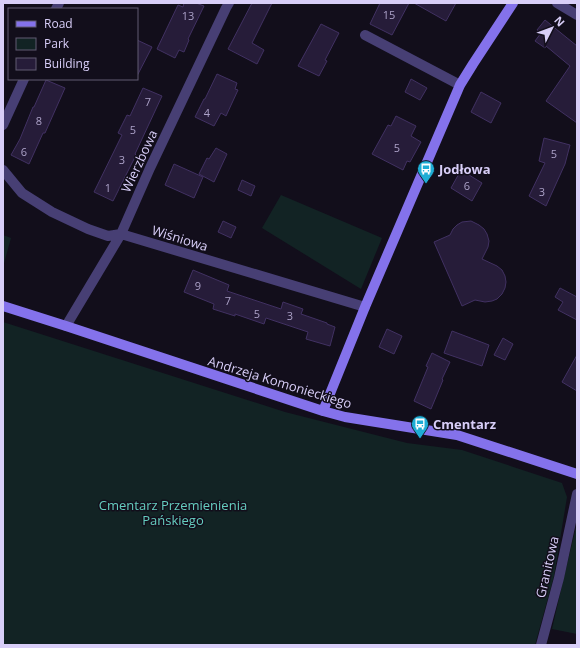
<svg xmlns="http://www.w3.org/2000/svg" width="580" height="648" viewBox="0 0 580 648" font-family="'Open Sans',sans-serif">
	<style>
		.green { fill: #122324 }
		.building { fill: #261c39; stroke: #413162 }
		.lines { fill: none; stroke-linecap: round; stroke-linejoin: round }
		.street { stroke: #473f74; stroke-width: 10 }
		.secondary { stroke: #8472eb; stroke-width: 10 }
		.labels { text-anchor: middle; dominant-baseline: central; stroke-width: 3; stroke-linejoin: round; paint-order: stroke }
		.number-label { font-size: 11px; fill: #aca2c8 }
		.street-label { font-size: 13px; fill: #d8cef8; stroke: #120e1b }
		.poi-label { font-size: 13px; font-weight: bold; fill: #d8cef8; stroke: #120e1b; text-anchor: start }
		.park-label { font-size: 13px; fill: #65cdbf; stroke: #120e1b }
	</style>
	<rect width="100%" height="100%" fill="#120e1b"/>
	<!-- green -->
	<path class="green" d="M281 195 382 238 361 289 262 228Z
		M3 235 11 238 3 267Z
		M3 322 285 412 407 443 462 450 562 483 567 497 554 576 535 645H3Z
		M577 523V634L552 629 563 581Z"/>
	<!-- building -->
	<path class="building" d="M184 3H196L204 6 188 39 189 40 184 52 179 50 175 58 157 49 178 5 183 7Z
		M252 3H272L252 43 264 50 257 64 228 49Z
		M380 3H409L392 35 370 24Z
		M414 3H456L446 21Z
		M545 20 577 46V123L546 101 570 66 546 46 545 48 535 41 541 33 537 30Z
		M321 24 339 33 325 60 327 61 319 76 298 66Z
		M137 40 152 47 137 76Z
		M217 74 237 83 235 89 238 90 226 116 221 113 214 126 195 117 204 99H205Z
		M411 79 427 88 420 100 405 92Z
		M46 80 65 88 45 133H43L29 164 11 155 20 139 33 107H34Z
		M143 88 162 96 135 154 136 155 113 201 94 192 122 135 118 133 127 115 130 116Z
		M481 92 501 103 491 123 471 112Z
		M396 116 416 126 411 136 421 142 410 162 407 161 403 170 372 154 388 125 391 126Z
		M544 138 570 145 565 164 546 206 529 196 545 163 539 161Z
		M216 148 227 154 214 182 199 174 207 158 209 159Z
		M174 164 203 177 194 198 165 185Z
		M461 170 482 183 472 201 451 188Z
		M242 180 255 186 251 196 238 190Z
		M223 221 236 227 231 238 218 232Z
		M471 221 479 225 484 229 487 234 489 241 488 247 482 259 497 266 502 270 505 276 506 282 505 288 502 294 497 299 492 301 485 302 475 300 462 306 434 242 450 235 453 229 457 225 462 222Z
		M193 270 229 285 227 291 281 309 283 302 303 309 301 314 327 323V324L335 327 330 346 306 339 308 332 266 318 264 324 235 314V316L213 309 214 304 184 292Z
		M560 288 577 297V320L558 310 563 302 555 297Z
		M387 329 402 336 394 354 379 347Z
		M452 331 489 345 482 366 444 353Z
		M503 338 513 344 505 360 494 355Z
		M432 353 450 362 442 379 443 380 431 409 414 401 428 367 426 366Z
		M577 355V391L562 382Z"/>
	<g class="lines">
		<!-- street -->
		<path class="street" d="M557 3 577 15
			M56 9 59 3
			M365 35 460 85
			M3 125 24 79
			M3 170 22 193 52 212 88 229 108 236 121 234 365 307
			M66 326 121 234 150 168 226 8 229 3
			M541 645 559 578 577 494"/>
		<!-- secondary -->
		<path class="secondary" d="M3 306 66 326 323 411 345 417 457 435 577 474
			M323 411 365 307 460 85 473 64 513 3"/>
	</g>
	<!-- icons -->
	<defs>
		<g id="bus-pin" transform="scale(0.9)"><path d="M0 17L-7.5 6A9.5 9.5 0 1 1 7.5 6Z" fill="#1eadd5" stroke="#120e1b"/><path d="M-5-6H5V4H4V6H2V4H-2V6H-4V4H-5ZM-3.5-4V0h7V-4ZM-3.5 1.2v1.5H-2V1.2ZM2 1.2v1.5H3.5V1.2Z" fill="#fff"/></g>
	</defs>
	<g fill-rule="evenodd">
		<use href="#bus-pin" x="426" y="169"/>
		<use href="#bus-pin" x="420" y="424"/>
	</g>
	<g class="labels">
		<!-- number labels -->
		<g class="number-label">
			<text x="389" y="14">15</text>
			<text x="188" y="15">13</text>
			<text x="148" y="101">7</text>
			<text x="207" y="112">4</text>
			<text x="39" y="120">8</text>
			<text x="133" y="129">5</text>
			<text x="397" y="147">5</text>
			<text x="24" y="151">6</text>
			<text x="554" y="153">5</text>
			<text x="122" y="159">3</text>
			<text x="467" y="185">6</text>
			<text x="108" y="187">1</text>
			<text x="542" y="191">3</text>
			<text x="198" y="285">9</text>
			<text x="228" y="300">7</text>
			<text x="257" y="313">5</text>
			<text x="290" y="315">3</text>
		</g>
		<!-- street labels -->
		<g class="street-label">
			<text transform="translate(139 161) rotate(-65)">Wierzbowa</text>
			<text transform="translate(180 238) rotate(17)">Wiśniowa</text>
			<text transform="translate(280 382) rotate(17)">Andrzeja Komonieckiego</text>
			<text transform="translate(547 567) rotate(-77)">Granitowa</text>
		</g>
		<!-- poi labels -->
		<g class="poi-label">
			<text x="439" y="169">Jodłowa</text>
			<text x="433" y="424">Cmentarz</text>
		</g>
		<!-- park labels -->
		<g class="park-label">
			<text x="173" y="505">Cmentarz Przemienienia<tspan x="173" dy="15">Pańskiego</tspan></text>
		</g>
	</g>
	<!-- border -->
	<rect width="580" height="648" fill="none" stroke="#d8cef8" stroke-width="8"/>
	<!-- legend -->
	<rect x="8" y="8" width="130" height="72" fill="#120e1b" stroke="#615b73"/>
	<rect x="16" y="21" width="20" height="6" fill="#8472eb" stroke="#615b73"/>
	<text x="44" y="28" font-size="12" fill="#d8cef8">Road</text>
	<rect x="16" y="38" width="20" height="12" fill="#122324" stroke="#615b73"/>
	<text x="44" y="48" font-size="12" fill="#d8cef8">Park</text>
	<rect x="16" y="58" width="20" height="12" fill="#261c39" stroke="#615b73"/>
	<text x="44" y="68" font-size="12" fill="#d8cef8">Building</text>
	<!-- north arrow -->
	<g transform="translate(552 28) rotate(48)" stroke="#120e1b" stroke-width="3" paint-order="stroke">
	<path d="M0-3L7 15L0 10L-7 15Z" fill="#d8cef8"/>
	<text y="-6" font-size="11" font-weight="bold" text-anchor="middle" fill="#d8cef8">N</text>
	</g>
</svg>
